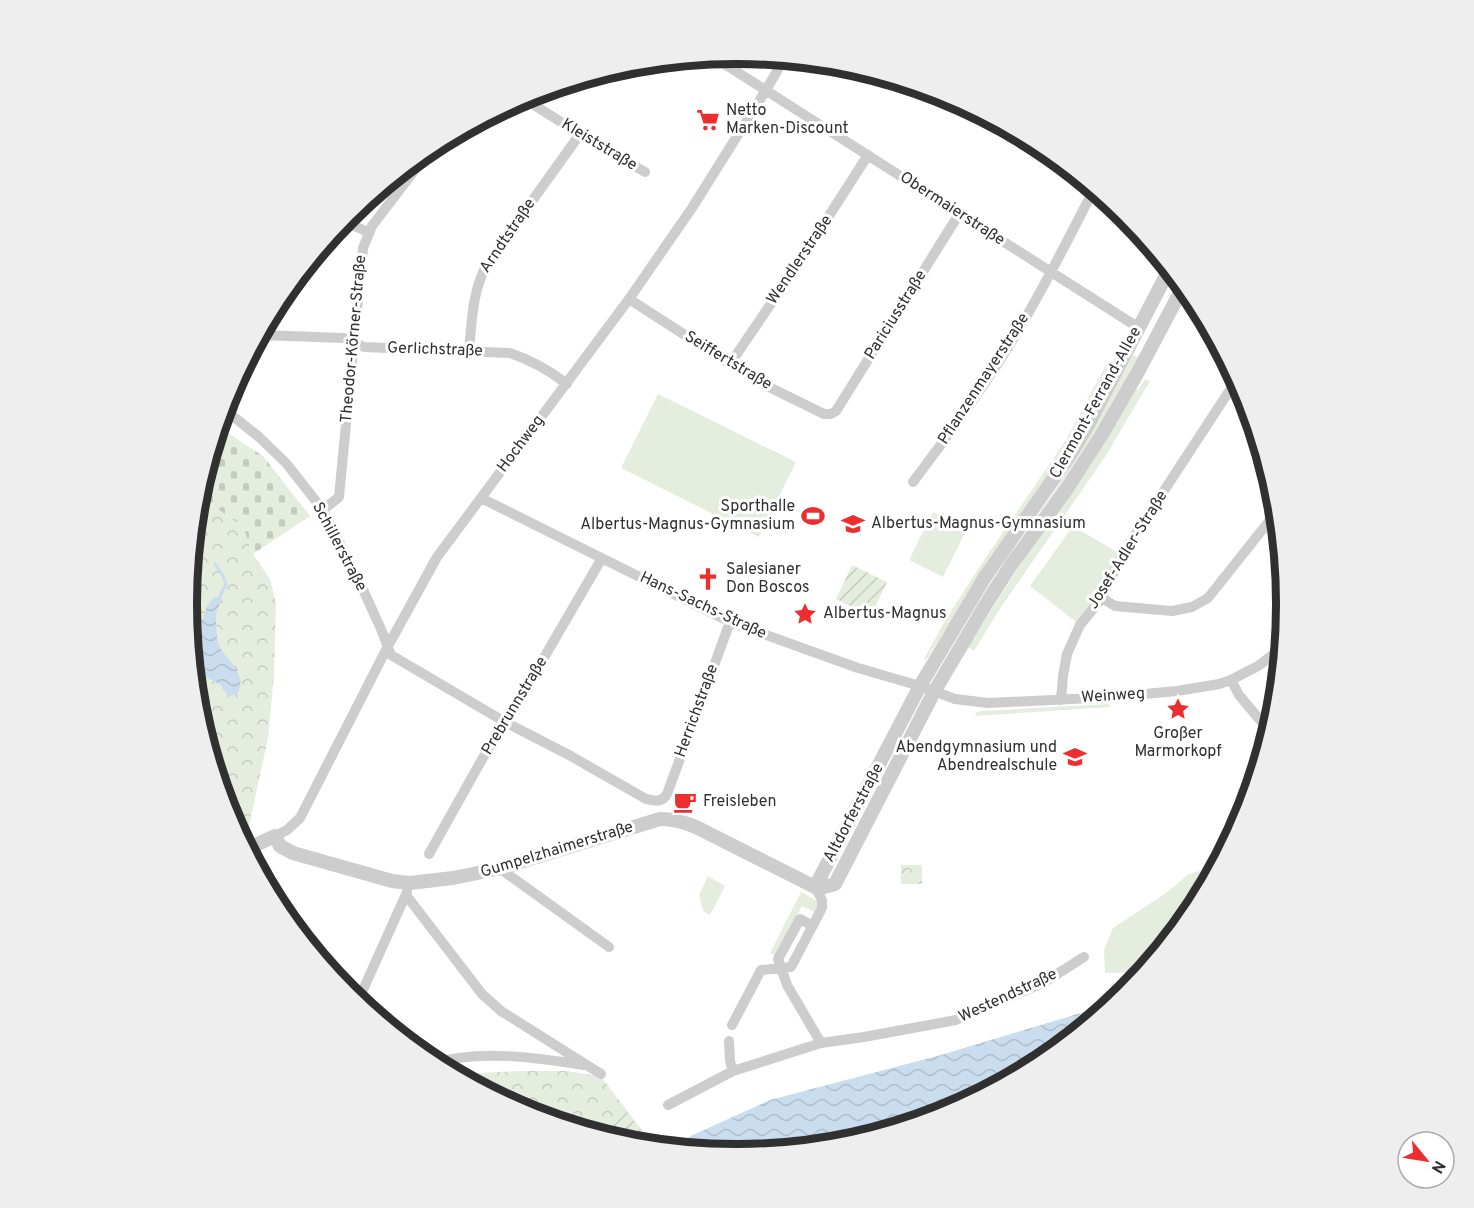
<svg xmlns="http://www.w3.org/2000/svg" width="1474" height="1208" viewBox="0 0 1474 1208" font-family="Overpass,sans-serif">
	<style>
		.grass { fill: #e5eede }
		.forest { fill: url(#forest-crowns) }
		.cemetery { fill: url(#cemetery-stones) }
		.garden { fill: url(#garden-furrows) }
		.water { fill: url(#water-waves) }
		.lines { fill: none; stroke-linecap: round; stroke-linejoin: round }
		.stream { stroke: #caddee; stroke-width: 3 }
		.minor { stroke: #cdcdcd; stroke-width: 10 }
		.tertiary { stroke: #cdcdcd; stroke-width: 14 }
		.labels { text-anchor: middle; dominant-baseline: central; stroke-width: 6; stroke-linejoin: round; paint-order: stroke }
		.poi-label { font-size: 16px; fill: #303030; stroke: #fff; text-anchor: start }
		.street-label { font-size: 16px; fill: #303030; stroke: #fff }
		.rim { fill: none; stroke: #303030; stroke-width: 8 }
	</style>
	<defs>
		<pattern id="forest-crowns" width="20" height="18" patternUnits="userSpaceOnUse" patternTransform="scale(1.5)"><rect width="20" height="18" fill="#e5eede"/><path d="M2 6a3 3 0 1 1 6 0M12 15a3 3 0 1 1 6 0" fill="none" stroke="#c5ccbf"/></pattern>
		<pattern id="cemetery-stones" width="16" height="16" patternUnits="userSpaceOnUse" patternTransform="scale(1.5)"><rect width="16" height="16" fill="#e5eede"/><path d="M2 7V4a2 2 0 0 1 4 0v3zM10 15v-3a2 2 0 0 1 4 0v3z" fill="#c5ccbf"/></pattern>
		<pattern id="garden-furrows" width="10" height="10" patternUnits="userSpaceOnUse" patternTransform="scale(1.5)"><rect width="10" height="10" fill="#e5eede"/><path d="M-1 1l2-2M0 10L10 0M9 11l2-2" fill="none" stroke="#c5ccbf"/></pattern>
		<pattern id="water-waves" width="16" height="10" patternUnits="userSpaceOnUse" patternTransform="scale(1.5)"><rect width="16" height="10" fill="#caddee"/><path d="M0 5q4-4 8 0t8 0" fill="none" stroke="#aebecc"/></pattern>
	</defs>
	<rect width="100%" height="100%" fill="#fff"/>
	<!-- grass -->
	<path class="grass" d="M1133 355 1141 359 1108 417 959 640 986 589 1055 490 1076 457Z
		M1107 363 1113 366 1077 437 963 605 949 624 926 660 924 659 943 624 978 569 1066 440Z
		M1145 379 1150 381 1105 457 999 610 974 651 968 647 1022 562 1078 483 1101 449 1136 389 1138 390Z
		M658 394 796 462 759 537 621 468Z
		M933 512 967 529 943 577 909 560Z
		M1073 526 1122 555 1080 625 1030 586Z
		M1109 704 1110 707 975 716 977 712 981 711Z
		M1218 866 1194 910 1143 972 1105 973 1104 950 1113 928 1166 893 1189 874Z
		M708 876 725 886 710 915 703 911 699 895Z
		M801 892 819 902 816 913 802 906 776 956 770 953Z"/>
	<!-- forest -->
	<path class="forest" d="M198 495 243 527 253 554 270 579 276 603 274 676 268 738 246 840 244 842 229 814 198 711 187 604Z
		M901 865H922V884H901Z
		M521 1071H567L598 1076 602 1078 652 1143 648 1145 629 1143 526 1112 455 1074Z"/>
	<!-- cemetery -->
	<path class="cemetery" d="M219 427 263 456 310 516 253 554 243 527 198 495Z"/>
	<!-- garden -->
	<path class="garden" d="M852 565 887 582 871 616 836 599Z
		M626 1111 652 1143C637 1149 617 1140 603 1135L611 1125Z"/>
	<!-- water -->
	<path class="water" d="M215 596 222 601C216 609 216 613 216 623 216 629 217 637 218 643 224 660 250 673 237 694L229 696 223 690 221 685 206 677H194L189 623 190 624 203 619 207 606Z
		M1114 1003 1042 1061 947 1112 844 1143 737 1154 671 1147 693 1135 770 1100 941 1055Z"/>
	<g class="lines">
		<!-- stream -->
		<path class="stream" d="M215 564 223 576 226 584 219 598"/>
		<!-- minor -->
		<path class="minor" d="M712 56 1139 328
			M523 98 580 134 645 172
			M1035 143 1050 153
			M343 221 368 232
			M629 299 730 364 767 386 824 414H831L836 411 959 214
			M260 335 344 338 364 347 510 353C531 360 549 370 567 384
			M469 351C472 320 472 292 487 264L580 134
			M730 364 798 264 868 155
			M224 409 259 437 286 463 323 510 360 583 381 629 391 655 505 722 569 755 646 799C655 801 662 803 667 794L730 622
			M913 482C942 443 972 404 998 363 1033 309 1062 251 1091 195L1093 188
			M481 498 730 622 858 668 920 686 955 699 988 703 1112 697 1177 691 1219 684 1231 680 1258 666 1283 647
			M323 510 339 497 363 248 372 226 433 146
			M1102 598 1115 606 1172 611 1192 607 1208 598 1278 510
			M1231 680 1239 695 1270 732
			M1061 700 1063 676 1067 654 1080 625 1102 598 1122 555 1237 379
			M275 836 287 830 300 818 388 646 437 557 629 299 692 208 766 90 784 59
			M429 854 499 729 510 716 602 558
			M499 868 609 947
			M406 895 482 994 501 1011 601 1074
			M813 926 800 919 778 959 787 985 821 1043
			M358 1001 407 892
			M732 1025 761 970 791 967 822 908V900L815 887
			M729 1041 730 1061 733 1071
			M435 1063C478 1049 539 1058 583 1065
			M668 1105 733 1071 821 1043 864 1037 956 1020 1043 983 1084 957"/>
		<!-- tertiary -->
		<path class="tertiary" d="M247 849 275 836 280 846 293 853 392 881 410 883 453 878 497 869 660 819C673 819 684 822 696 827L815 887 821 888 835 884 934 692 983 609 1011 565 1066 490 1101 436 1138 372 1184 285
			M815 887 920 686 985 577 1070 455 1088 425 1170 268"/>
	</g>
	<!-- icons -->
	<defs>
		<g id="supermarket-bare" transform="scale(1.8)"><path d="M-6-5.5h2.5l.6 2H6L4.5 2H-2.5L-4.4-4H-6ZM-1.5 3.2a1.3 1.3 0 1 0 .1 0ZM3 3.2a1.3 1.3 0 1 0 .1 0Z" fill="#ec2f2e" stroke="#fff" stroke-width="2.5" paint-order="stroke"/></g>
		<g id="stadium-bare" transform="scale(1.8)"><path d="M0-5a6.5 5 0 1 0 0 10a6.5 5 0 1 0 0-10ZM-3.5-1.8h7v3.6h-7Z" fill="#ec2f2e" stroke="#fff" stroke-width="2.5" paint-order="stroke"/></g>
		<g id="school-bare" transform="scale(1.8)"><path d="M0-5L7-2L0 1L-7-2ZM-4 1L0 2.5L4 1V4Q0 6-4 4Z" fill="#ec2f2e" stroke="#fff" stroke-width="2.5" paint-order="stroke"/></g>
		<g id="church-bare" transform="scale(1.8)"><path d="M-1.2-6h2.4v3.5h3.3v2.4h-3.3V6h-2.4V-.1h-3.3v-2.4h3.3Z" fill="#ec2f2e" stroke="#fff" stroke-width="2.5" paint-order="stroke"/></g>
		<g id="sight-bare" transform="scale(1.8)"><path d="M0-6L1.8-2.2L6-1.7L2.9 1.2L3.7 5.4L0 3.3L-3.7 5.4L-2.9 1.2L-6-1.7L-1.8-2.2Z" fill="#ec2f2e" stroke="#fff" stroke-width="2.5" paint-order="stroke"/></g>
		<g id="cafe-bare" transform="scale(1.8)"><path d="M-5.5-4.5H6V0H3Q3 3.5 0 3.5H-2.5Q-5.5 3.5-5.5 0ZM3-3.2v2h1.7v-2ZM-6 4.5H4V6H-6Z" fill="#ec2f2e" stroke="#fff" stroke-width="2.5" paint-order="stroke"/></g>
	</defs>
	<g fill-rule="evenodd">
		<use href="#supermarket-bare" x="708" y="120"/>
		<use href="#stadium-bare" x="813" y="516"/>
		<use href="#school-bare" x="853" y="524"/>
		<use href="#church-bare" x="708" y="579"/>
		<use href="#sight-bare" x="805" y="614"/>
		<use href="#sight-bare" x="1178" y="709"/>
		<use href="#school-bare" x="1075" y="757"/>
		<use href="#cafe-bare" x="685" y="802"/>
	</g>
	<g class="labels">
		<!-- poi labels -->
		<g class="poi-label">
			<text x="726" y="111">Netto<tspan x="726" dy="18">Marken-Discount</tspan></text>
			<text x="795" y="507" text-anchor="end">Sporthalle<tspan x="795" dy="18">Albertus-Magnus-Gymnasium</tspan></text>
			<text x="871" y="524">Albertus-Magnus-Gymnasium</text>
			<text x="726" y="570">Salesianer<tspan x="726" dy="18">Don Boscos</tspan></text>
			<text x="823" y="614">Albertus-Magnus</text>
			<text x="1178" y="734" text-anchor="middle">Großer<tspan x="1178" dy="18">Marmorkopf</tspan></text>
			<text x="1057" y="748" text-anchor="end">Abendgymnasium und<tspan x="1057" dy="18">Abendrealschule</tspan></text>
			<text x="703" y="802">Freisleben</text>
		</g>
		<!-- street labels -->
		<g class="street-label">
			<text transform="translate(599 145) rotate(31)">Kleiststraße</text>
			<text transform="translate(952 209) rotate(33)">Obermaierstraße</text>
			<text transform="translate(508 236) rotate(-56)">Arndtstraße</text>
			<text transform="translate(800 260) rotate(-56)">Wendlerstraße</text>
			<text transform="translate(896 315) rotate(-58)">Pariciusstraße</text>
			<text transform="translate(354 339) rotate(-85)">Theodor-Körner-Straße</text>
			<text transform="translate(435 350) rotate(2)">Gerlichstraße</text>
			<text transform="translate(728 361) rotate(31)">Seiffertstraße</text>
			<text transform="translate(984 379) rotate(-57)">Pflanzenmayerstraße</text>
			<text transform="translate(1096 403) rotate(-61)">Clermont-Ferrand-Allee</text>
			<text transform="translate(521 444) rotate(-53)">Hochweg</text>
			<text transform="translate(339 547) rotate(62)">Schillerstraße</text>
			<text transform="translate(1128 550) rotate(-58)">Josef-Adler-Straße</text>
			<text transform="translate(703 606) rotate(25)">Hans-Sachs-Straße</text>
			<text transform="translate(1113 696) rotate(-4)">Weinweg</text>
			<text transform="translate(515 706) rotate(-59)">Prebrunnstraße</text>
			<text transform="translate(697 711) rotate(-70)">Herrichstraße</text>
			<text transform="translate(854 813) rotate(-62)">Altdorferstraße</text>
			<text transform="translate(557 850) rotate(-17)">Gumpelzhaimerstraße</text>
			<text transform="translate(1008 996) rotate(-25)">Westendstraße</text>
		</g>
	</g>
	<!-- crop -->
	<path d="M0 0H1474V1208H0ZM736 64H737A539 539 0 0 1 1276 603V605A539 539 0 0 1 737 1144H736A539 539 0 0 1 197 605V603A539 539 0 0 1 736 64Z" fill="#eee" fill-rule="evenodd"/>
	<path class="rim" d="M736 64H737A539 539 0 0 1 1276 603V605A539 539 0 0 1 737 1144H736A539 539 0 0 1 197 605V603A539 539 0 0 1 736 64Z"/>
	<!-- north arrow -->
	<g transform="translate(1426 1160) rotate(120)"><circle r="28" fill="#ffffff" stroke="#acacac" stroke-width="1.5"/>
	<path d="M0-4.5L10 22L0 15L-10 22Z" fill="#ec2f2e"/>
	<text y="-9" font-size="16" font-weight="bold" text-anchor="middle" fill="#303030">N</text>
	</g>
</svg>
